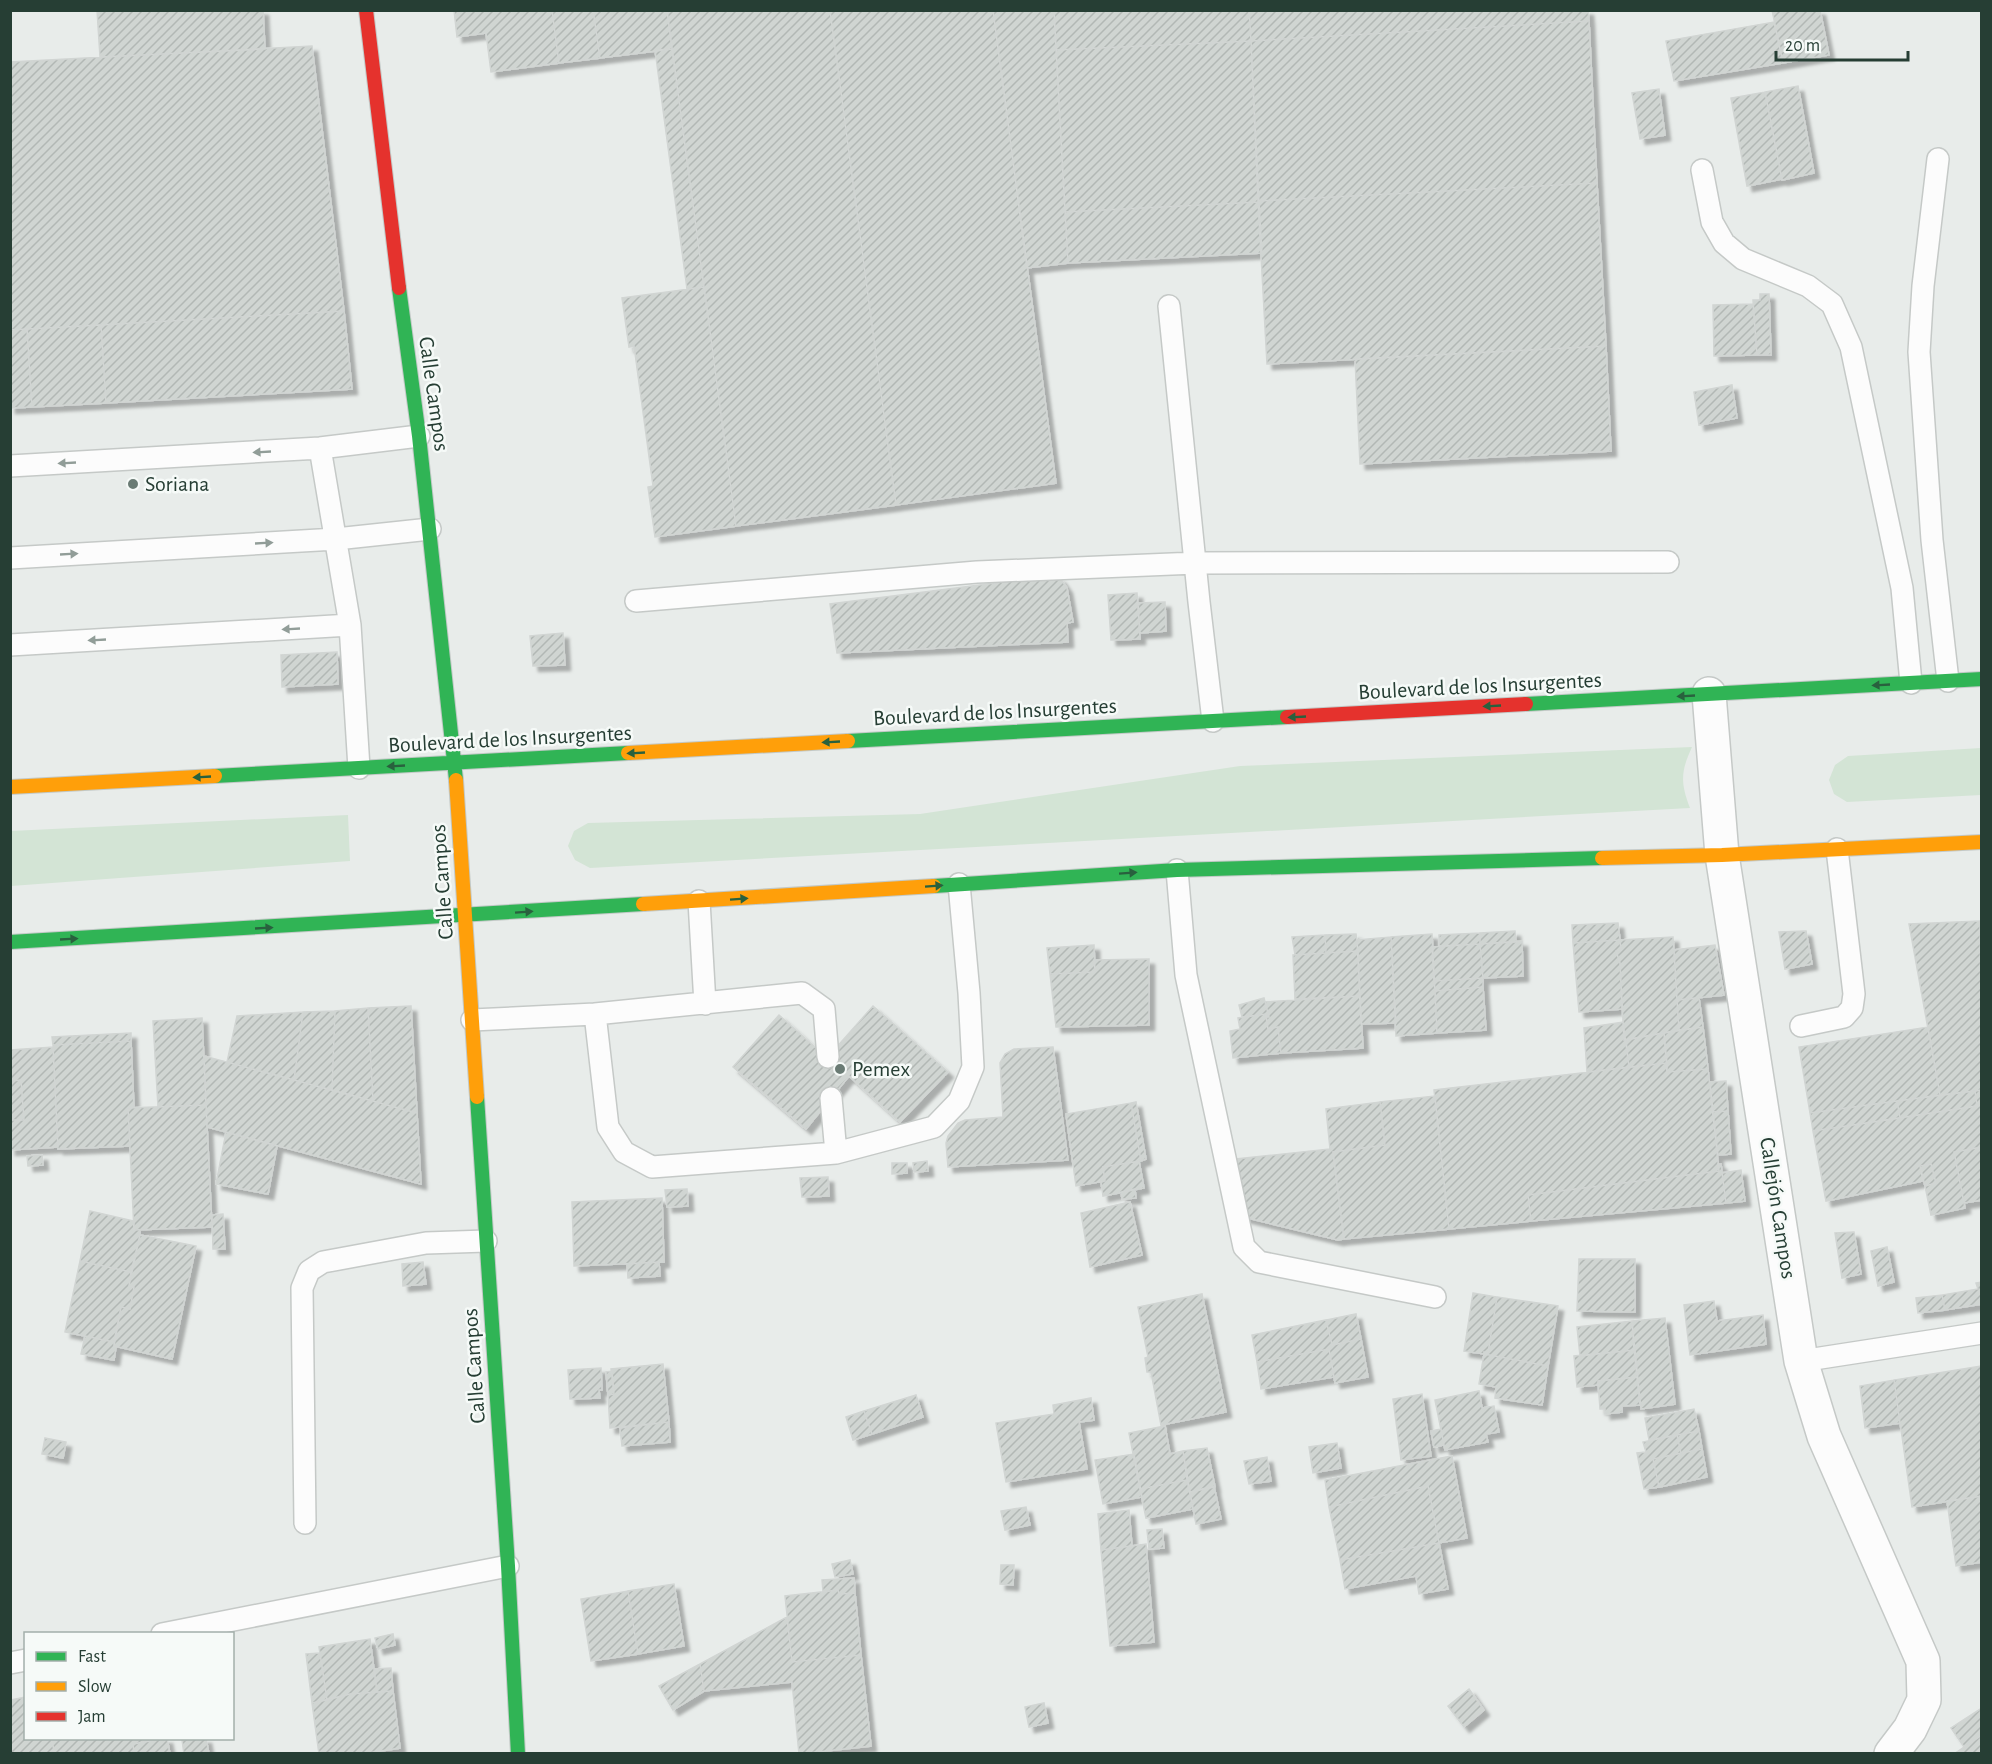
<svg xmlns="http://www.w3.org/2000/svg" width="1992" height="1764" viewBox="0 0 1992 1764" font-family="'Alegreya Sans',sans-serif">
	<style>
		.grass { fill: #d3e4d5 }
		.building { fill: url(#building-hatch); stroke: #d1d5d3; stroke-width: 1.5; filter: url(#shadow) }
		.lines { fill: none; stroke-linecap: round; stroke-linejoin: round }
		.lane-casing { stroke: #c5c9c7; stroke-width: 24 }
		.street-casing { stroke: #c5c9c7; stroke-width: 36 }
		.fast-casing { stroke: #c3c9c7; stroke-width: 16 }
		.slow-casing { stroke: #c3c9c7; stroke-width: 16 }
		.jam-casing { stroke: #c3c9c7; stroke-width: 16 }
		.lane { stroke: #fcfcfc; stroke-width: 21 }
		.street { stroke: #fcfcfc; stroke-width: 33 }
		.fast { stroke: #30b455; stroke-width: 14 }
		.slow { stroke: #ff9f0a; stroke-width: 14 }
		.jam { stroke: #e5322d; stroke-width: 14 }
		.oneway { fill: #919d98 }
		.oneway2 { fill: #29613e }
		.poi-dot { fill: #6a7b74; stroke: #f6faf8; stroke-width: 2 }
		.labels { text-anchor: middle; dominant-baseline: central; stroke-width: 5; stroke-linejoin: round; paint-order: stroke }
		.street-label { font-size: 22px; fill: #263e34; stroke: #f6faf8 }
		.poi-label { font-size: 22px; fill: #263e34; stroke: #f6faf8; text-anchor: start }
	</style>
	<defs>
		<pattern id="building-hatch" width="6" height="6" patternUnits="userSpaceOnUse" patternTransform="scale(1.5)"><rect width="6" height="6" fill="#d0d5d2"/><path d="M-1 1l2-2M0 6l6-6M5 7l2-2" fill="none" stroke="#b2b8b5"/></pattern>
		<filter id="shadow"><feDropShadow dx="5.5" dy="5.5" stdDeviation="1.5" flood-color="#0004"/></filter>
	</defs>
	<rect width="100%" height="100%" fill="#e8ecea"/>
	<!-- grass -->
	<path class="grass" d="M1692 747C1681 771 1680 782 1690 808L590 868 575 860 568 846 574 831 588 823 920 814 1240 766Z
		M1981 748V795L1847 802 1834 794 1829 780 1835 765 1848 756Z
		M348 815 350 861 11 886V831Z"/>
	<!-- building -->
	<path class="building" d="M97 10H263L265 49 100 57Z
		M454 10H552L559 63 491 72 486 33 457 37Z
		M552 10H593L600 58 559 63Z
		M593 10H667L672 49 600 58Z
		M667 10H830L896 505 736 526Z
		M830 10H993L1056 483 896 505Z
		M993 10H1054L1068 263 1027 268Z
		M1054 10H1249L1251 41 1056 50Z
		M1249 10H1588L1589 21 1251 41Z
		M1772 10H1820L1829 55 1783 63Z
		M1589 21 1597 183 1258 201 1251 41Z
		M1774 22 1783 63 1674 81 1666 41Z
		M1251 41 1259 202 1065 212 1056 50Z
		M312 46 344 311 10 330V62Z
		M672 49 704 287 687 289 655 50Z
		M1798 86 1814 173 1782 180 1765 92Z
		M1659 89 1665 135 1640 139 1632 93Z
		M1765 92 1782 179 1747 186 1731 98Z
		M1597 183 1606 346 1267 364 1258 201Z
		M1259 202 1262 253 1068 263 1065 212Z
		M704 287 736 526 655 537 648 487 653 486 634 346 629 347 622 298Z
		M1760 294H1769L1771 355H1757L1753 300H1760Z
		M1753 304 1757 355 1714 356 1713 305Z
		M344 311 352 389 106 403 101 325Z
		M101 325 106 403 32 407 27 329Z
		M27 329 32 407 10 408V330Z
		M1606 346 1611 451 1360 464 1355 359Z
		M1732 385 1737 418 1699 425 1694 392Z
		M1051 576 1060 578 1067 588 1073 622 1067 623 1068 642 837 653 830 604Z
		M1137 593 1140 639 1111 640 1108 595Z
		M1165 602 1166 631 1140 633 1138 603Z
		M563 633 565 665 533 666 530 636Z
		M337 652 338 684 282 687 281 655Z
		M1980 921 1982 1090 1940 1095 1909 924Z
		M1618 923 1620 940 1573 943 1572 925Z
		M1515 931 1516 942 1480 944V933Z
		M1806 931 1812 964 1785 969 1779 932Z
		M1480 933V944L1439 946V935Z
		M1356 934 1358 951 1326 953 1325 935Z
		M1432 934 1437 1033 1396 1036 1391 937Z
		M1325 935 1326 953 1295 955 1292 937Z
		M1391 937 1396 1023 1361 1024 1357 940Z
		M1673 937 1679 1030 1624 1040 1620 963 1616 951 1621 950 1620 940Z
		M1620 940 1621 950 1616 951 1620 963 1622 1009 1579 1012 1573 943Z
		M1522 941 1523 976 1483 978 1480 944Z
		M1480 944 1483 978 1434 981 1432 947Z
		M1094 945 1095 972 1050 974 1047 948Z
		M1715 945 1724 995 1677 1000 1674 950Z
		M1358 951 1360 996 1295 999 1293 955Z
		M1149 959V1025L1056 1027 1050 974 1095 972 1094 960Z
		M1483 978V987L1435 991 1434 981Z
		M1483 987 1486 1030 1437 1033 1435 991Z
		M1360 996 1363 1048 1281 1053 1278 1027 1268 1029 1266 1017H1269L1265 1002Z
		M1264 998 1269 1017H1266V1014L1242 1017 1239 1005Z
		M1699 998 1703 1027 1679 1030 1677 1000Z
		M411 1006 417 1113 373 1101 368 1008Z
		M873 1006 948 1072 900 1122 849 1076 806 1129 733 1067 779 1015 827 1058Z
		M368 1008 373 1101 332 1090 335 1011Z
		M335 1011 332 1090 294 1080 303 1012Z
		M303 1012 294 1080 227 1062 237 1016Z
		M1266 1014 1268 1029 1278 1027 1281 1053 1233 1058 1230 1031 1240 1029 1238 1018Z
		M202 1018 206 1105 158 1107 153 1021Z
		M1623 1022 1629 1067 1587 1072 1584 1028Z
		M1703 1027 1708 1069 1667 1072 1664 1033Z
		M1928 1027 1940 1095 1810 1113 1799 1047Z
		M131 1033V1041L53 1045 52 1037Z
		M1664 1033 1667 1063 1629 1067 1626 1040Z
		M131 1041 134 1108H128L130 1146 58 1149 53 1045Z
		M53 1047 58 1147 10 1150V1120H24L21 1080 10 1081V1050Z
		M1053 1047 1068 1160 948 1167 946 1143 948 1136 958 1123 965 1120 1003 1117 1000 1063 1005 1054 1014 1049Z
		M204 1056 417 1113 421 1184 207 1127Z
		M1667 1063V1072L1708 1069 1719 1171 1528 1195 1531 1221 1449 1229 1434 1090Z
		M21 1080 24 1120H10V1081Z
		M1726 1081 1728 1111 1713 1112 1710 1082Z
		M1982 1090V1105L1977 1106 1975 1091Z
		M1975 1091 1977 1106 1900 1118 1897 1101Z
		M1435 1096 1449 1229 1344 1239 1333 1152 1385 1145 1380 1102Z
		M1897 1101 1900 1118 1813 1131 1810 1113Z
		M1136 1102 1146 1159 1141 1161 1131 1103Z
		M1380 1102 1385 1145 1333 1152 1344 1239 1338 1240 1243 1217 1236 1159 1330 1149 1326 1109Z
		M1131 1103 1141 1161 1103 1167 1105 1181 1076 1186 1066 1114Z
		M206 1105 212 1227 134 1230 128 1108Z
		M1982 1105V1147L1954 1152 1965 1208 1931 1215 1925 1186 1936 1183 1931 1164 1920 1166 1923 1181 1826 1201 1813 1131Z
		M1728 1111 1731 1154 1718 1155 1713 1112Z
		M226 1132 277 1146 268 1194 216 1184Z
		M1982 1147V1200L1964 1203 1954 1152Z
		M42 1155 43 1165 28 1166 27 1156Z
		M927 1161 928 1171 914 1172 913 1163Z
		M1139 1161 1144 1188 1103 1196 1101 1182 1105 1181 1103 1167Z
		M892 1163H907V1173L892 1174Z
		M1718 1164H1721L1726 1203 1531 1221 1528 1195 1719 1171Z
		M1931 1164 1936 1183 1925 1186 1920 1166Z
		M1741 1170 1745 1201 1726 1203 1722 1173Z
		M828 1177 829 1196 802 1197 800 1178Z
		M687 1189 688 1206 667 1207 665 1190Z
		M1135 1189 1136 1198 1122 1199 1121 1192Z
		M662 1198 664 1262 574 1266 572 1202Z
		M1130 1202 1142 1255 1090 1267 1081 1213Z
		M90 1211 134 1221V1230H140V1235L131 1272 80 1261Z
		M223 1214 225 1249H213L212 1215Z
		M1854 1232 1861 1274 1842 1278 1835 1233Z
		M140 1235 196 1246 172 1359 114 1346 121 1307 130 1309 134 1287 129 1286Z
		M1887 1247 1894 1282 1878 1286 1871 1251Z
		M1579 1259H1635V1312L1577 1311Z
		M80 1261 131 1272 129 1286 134 1287 130 1309 121 1307 114 1342 65 1332Z
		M423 1262 426 1284 403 1286 402 1264Z
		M659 1262 660 1276 628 1278 627 1264Z
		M1982 1282V1304L1945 1310 1942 1295 1978 1289 1976 1283Z
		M1473 1293 1497 1297 1488 1353 1484 1352V1354L1464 1351Z
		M1202 1294 1226 1412 1161 1425 1151 1372H1147L1145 1358 1148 1357 1138 1307Z
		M1942 1295 1945 1310 1918 1313 1916 1298Z
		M1497 1297 1558 1306 1548 1366 1484 1354V1352L1488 1353Z
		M1714 1301 1717 1321 1763 1315 1766 1344 1690 1355 1684 1305Z
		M1356 1314 1361 1339 1332 1345 1326 1320Z
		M1665 1318 1675 1404 1641 1409 1632 1321Z
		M1326 1320 1332 1345 1361 1339 1368 1377 1335 1383 1329 1349 1257 1362 1252 1335Z
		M1632 1321 1634 1350 1580 1356 1577 1327Z
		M85 1336 114 1342V1346L116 1347 114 1360 81 1354Z
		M1329 1349 1334 1377 1261 1389 1257 1362Z
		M1634 1350 1637 1377 1598 1381V1385L1577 1387 1574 1356Z
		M1484 1354 1548 1366 1542 1405 1495 1398 1496 1387 1479 1384Z
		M663 1364 669 1422 610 1428 608 1395 614 1394 611 1369Z
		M1982 1366V1496L1912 1507 1894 1380Z
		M601 1368 602 1390H599L600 1398 570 1399 568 1370Z
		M612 1371 614 1394 608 1395 606 1372Z
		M1637 1377 1640 1405 1622 1406V1412L1605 1414V1409H1600L1598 1381Z
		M1894 1380 1900 1423 1865 1428 1860 1386Z
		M1479 1391 1482 1408 1494 1406 1499 1432 1486 1434 1488 1442 1445 1450 1435 1400Z
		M1422 1394 1431 1456 1401 1460 1393 1399Z
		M916 1395 923 1417 872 1434 864 1411Z
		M1091 1398 1094 1420 1079 1422 1087 1469 1006 1482 996 1423 1054 1414 1053 1405Z
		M1694 1409 1699 1431 1649 1440 1645 1418Z
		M864 1411 872 1434 853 1440 846 1417Z
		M669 1422 670 1442 622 1446 620 1428Z
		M1165 1426 1170 1454 1183 1451 1187 1480 1140 1489 1129 1433Z
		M1441 1429 1444 1445 1434 1447 1431 1431Z
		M1699 1431 1702 1449 1681 1453 1677 1435Z
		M1677 1435 1681 1453 1653 1459 1659 1487 1644 1489 1637 1453 1646 1452 1643 1442Z
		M45 1438 66 1442 63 1458 42 1454Z
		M1337 1443 1341 1468 1313 1473 1309 1447Z
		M1207 1448 1215 1487 1190 1492 1183 1451Z
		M1702 1449 1707 1477 1659 1487 1653 1459Z
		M1134 1454 1142 1497 1103 1504 1095 1460Z
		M1452 1456 1467 1538 1439 1543 1428 1486 1329 1507 1325 1480Z
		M1267 1457 1271 1481 1249 1484 1244 1461Z
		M1187 1480 1193 1509 1146 1518 1140 1489Z
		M1214 1486 1221 1519 1196 1524 1190 1492Z
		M1428 1486 1439 1543 1340 1560 1329 1507Z
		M1982 1496V1562L1956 1566 1947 1501Z
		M1026 1507 1030 1525 1005 1530 1001 1511Z
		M1129 1510 1132 1546 1101 1550 1098 1514Z
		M1162 1529 1164 1548 1149 1549 1147 1530Z
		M1439 1543 1448 1589 1419 1594 1416 1576 1345 1589 1340 1560Z
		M1146 1544 1154 1642 1110 1646 1101 1550Z
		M850 1560 853 1574 835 1577 832 1564Z
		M1001 1565H1014L1013 1585 1000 1584Z
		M854 1578 855 1593 839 1594 838 1590 823 1592 822 1580Z
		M674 1584 684 1646 638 1654 628 1591Z
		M838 1590 839 1594 855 1593 861 1655 792 1662 785 1596Z
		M628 1591 638 1654 591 1661 581 1599Z
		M787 1617 792 1662 861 1655 871 1746 799 1754 792 1682 704 1691 700 1664Z
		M393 1634 395 1645 378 1649 375 1638Z
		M370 1639 377 1692 350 1694 327 1700 319 1647Z
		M320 1653 327 1700 312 1703 306 1654Z
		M700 1664 704 1691 673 1710 659 1686Z
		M391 1668 393 1691 377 1692 374 1669Z
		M1469 1689 1484 1710 1464 1727 1448 1706Z
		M393 1691 400 1748 361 1754H319L312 1703 350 1694Z
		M26 1697V1738H51L55 1754H10V1700Z
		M1044 1703 1048 1723 1029 1727 1025 1707Z
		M1982 1708V1735L1964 1747 1951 1728Z
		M1982 1735V1754H1954L1964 1747Z
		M51 1738H163L133 1744 134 1754H55Z
		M167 1738 170 1754H134L133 1744Z
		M206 1738 209 1754H184L182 1740Z"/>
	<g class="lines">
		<!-- lane casing -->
		<g class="lane-casing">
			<path id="lane" d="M1938 159 1923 286 1919 352 1932 540 1948 681
				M1702 170 1712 222 1724 243 1743 259 1808 286 1832 304 1851 347 1902 588 1911 683
				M1169 306 1199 602 1213 721
				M320 448 350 625 359 768
				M10 466 320 448 419 436
				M10 558 336 539 430 529
				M636 601 977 572 1196 563 1668 562
				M10 645 350 625
				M1177 870 1186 975 1244 1247 1259 1262 1435 1297
				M699 901 705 1004
				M595 1014 608 1127 624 1152 652 1167 836 1153 831 1098
				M472 1020 595 1014 802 993 824 1009 828 1057
				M1801 1026 1844 1017 1852 1008 1854 994 1837 849
				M836 1153 934 1127 959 1101 973 1067 969 993 959 884
				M1801 1361 1982 1333
				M305 1523 302 1288 309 1271 323 1262 426 1243 486 1241
				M162 1634 508 1566
				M10 1663 26 1660"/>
		</g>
		<!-- street casing -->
		<g class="street-casing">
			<path id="street" d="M1709 694 1722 855 1801 1361 1824 1436 1923 1661 1924 1700 1910 1729 1891 1754"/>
		</g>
		<!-- fast casing -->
		<g class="fast-casing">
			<path id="fast" d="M399 288 419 436 456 780
				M1526 704 1982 679
				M848 741 1287 717
				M215 776 628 753
				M934 886 1177 870 1602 858
				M10 942 643 904
				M477 1097 508 1566 518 1754"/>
		</g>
		<!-- slow casing -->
		<g class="slow-casing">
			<path id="slow" d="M628 753 848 741
				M456 780 477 1097
				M10 787 215 776
				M1602 858 1722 855 1982 842
				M643 904 934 886"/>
		</g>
		<!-- jam casing -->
		<g class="jam-casing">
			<path id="jam" d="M366 10 399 288
				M1287 717 1526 704"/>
		</g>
		<!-- lane -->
		<use href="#lane" class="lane"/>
		<!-- street -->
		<use href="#street" class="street"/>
		<!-- fast -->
		<use href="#fast" class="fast"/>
		<!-- slow -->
		<use href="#slow" class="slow"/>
		<!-- jam -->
		<use href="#jam" class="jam"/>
	</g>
	<!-- one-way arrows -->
	<defs><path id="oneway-solid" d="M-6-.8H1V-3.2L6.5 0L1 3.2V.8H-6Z" transform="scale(1.5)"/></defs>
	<g class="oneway">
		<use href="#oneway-solid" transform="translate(262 452) rotate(177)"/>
		<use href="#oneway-solid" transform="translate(67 463) rotate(177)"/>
		<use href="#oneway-solid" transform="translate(264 543) rotate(-3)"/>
		<use href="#oneway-solid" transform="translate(69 554) rotate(-3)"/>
		<use href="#oneway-solid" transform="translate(291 629) rotate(177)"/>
		<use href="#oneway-solid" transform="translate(97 640) rotate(177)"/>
	</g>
	<g class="oneway2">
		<use href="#oneway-solid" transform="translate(1881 685) rotate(177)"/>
		<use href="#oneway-solid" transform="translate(1686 696) rotate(177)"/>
		<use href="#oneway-solid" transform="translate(1492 706) rotate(177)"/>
		<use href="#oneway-solid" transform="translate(1297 717) rotate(177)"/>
		<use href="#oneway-solid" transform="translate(831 742) rotate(177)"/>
		<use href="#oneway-solid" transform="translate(636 753) rotate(177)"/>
		<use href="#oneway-solid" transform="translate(396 766) rotate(177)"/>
		<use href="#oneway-solid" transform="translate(202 777) rotate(177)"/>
		<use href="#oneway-solid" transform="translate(1128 873) rotate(-4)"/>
		<use href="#oneway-solid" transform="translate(934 886) rotate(-4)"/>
		<use href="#oneway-solid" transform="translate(739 899) rotate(-4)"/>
		<use href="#oneway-solid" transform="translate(524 912) rotate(-4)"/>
		<use href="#oneway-solid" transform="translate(264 928) rotate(-3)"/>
		<use href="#oneway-solid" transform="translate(69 939) rotate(-3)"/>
	</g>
	<!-- markers -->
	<g class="poi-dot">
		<circle cx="133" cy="484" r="6"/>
		<circle cx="840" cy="1069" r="6"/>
	</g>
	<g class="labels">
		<!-- street labels -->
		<g class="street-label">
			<text transform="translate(434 394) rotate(82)">Calle Campos</text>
			<text transform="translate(1480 686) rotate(-3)">Boulevard de los Insurgentes</text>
			<text transform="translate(995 712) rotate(-3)">Boulevard de los Insurgentes</text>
			<text transform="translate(510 739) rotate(-3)">Boulevard de los Insurgentes</text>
			<text transform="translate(442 882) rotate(-94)">Calle Campos</text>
			<text transform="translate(1778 1208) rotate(81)">Callejón Campos</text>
			<text transform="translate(474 1366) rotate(-94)">Calle Campos</text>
		</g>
		<!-- poi labels -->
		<g class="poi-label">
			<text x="145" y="484">Soriana</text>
			<text x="852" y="1069">Pemex</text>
		</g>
	</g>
	<!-- border -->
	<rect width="1992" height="1764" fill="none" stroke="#263e34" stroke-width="24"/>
	<!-- legend -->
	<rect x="24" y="1632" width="210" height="108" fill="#f6faf8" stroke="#a3afaa" stroke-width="1.5"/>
	<rect x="36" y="1652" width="30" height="9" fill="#30b455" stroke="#a3afaa" stroke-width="1.5"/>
	<text x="78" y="1662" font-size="18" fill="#263e34">Fast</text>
	<rect x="36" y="1682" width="30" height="9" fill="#ff9f0a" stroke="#a3afaa" stroke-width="1.5"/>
	<text x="78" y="1692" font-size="18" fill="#263e34">Slow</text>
	<rect x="36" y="1712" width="30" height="9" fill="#e5322d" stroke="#a3afaa" stroke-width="1.5"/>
	<text x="78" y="1722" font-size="18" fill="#263e34">Jam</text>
	<!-- scale -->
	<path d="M1776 51v9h132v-9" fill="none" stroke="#263e34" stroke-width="3"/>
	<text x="1785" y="51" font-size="18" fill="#263e34" stroke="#f6faf8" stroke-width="4.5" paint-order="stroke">20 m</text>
</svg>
